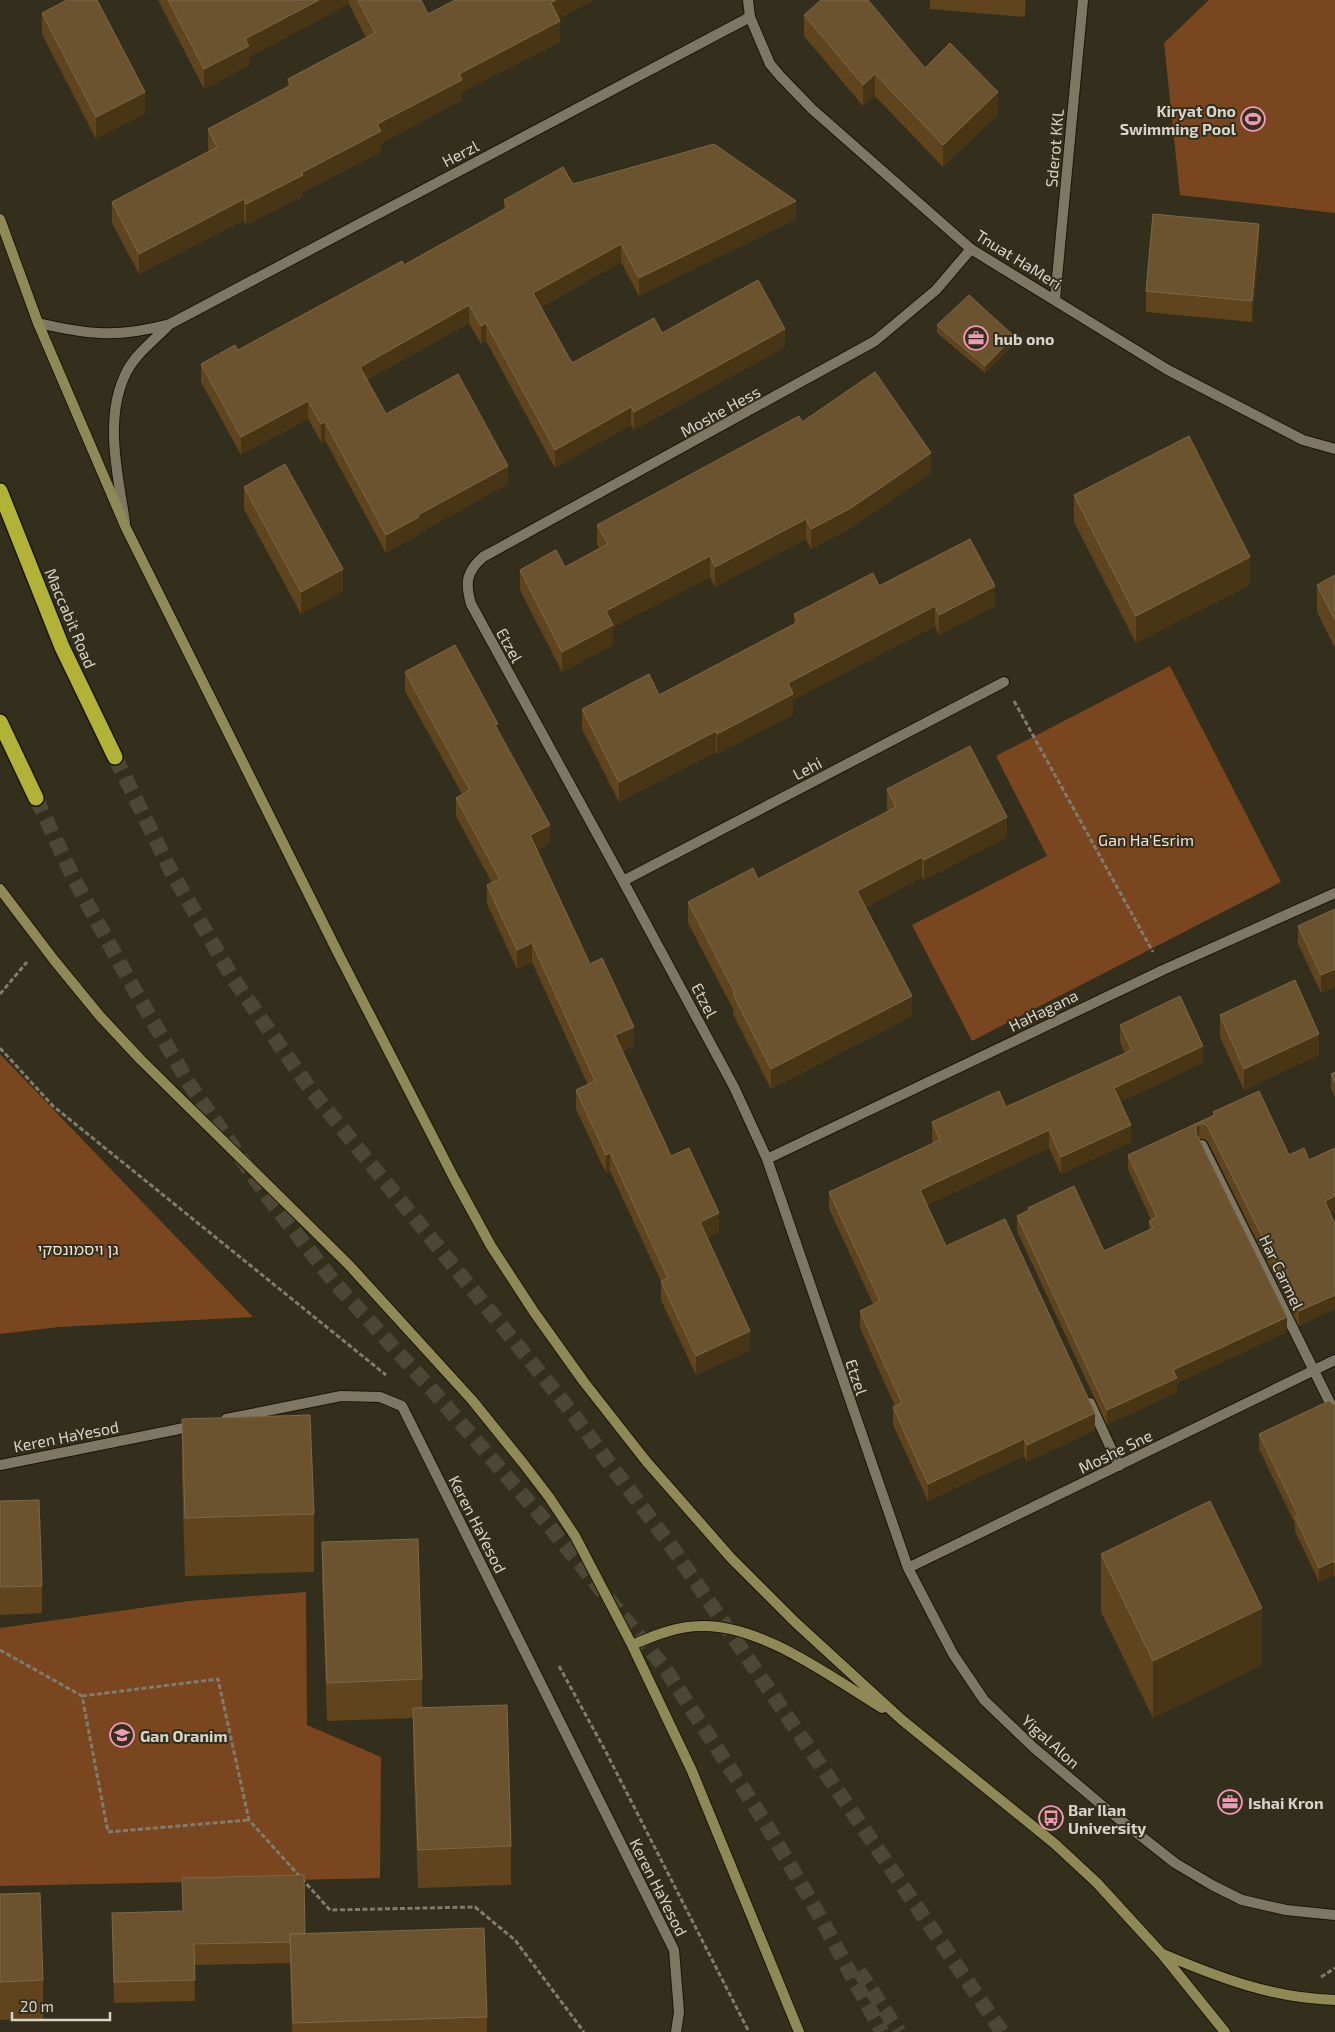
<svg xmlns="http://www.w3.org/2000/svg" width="1335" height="2032" viewBox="0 0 1335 2032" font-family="'Exo 2','Noto Sans Hebrew',sans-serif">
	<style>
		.green { fill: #7a461f }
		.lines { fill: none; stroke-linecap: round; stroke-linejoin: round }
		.motorway-tunnel { stroke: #4d4736; stroke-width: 15; stroke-dasharray: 15 8; stroke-linecap: butt }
		.minor-casing { stroke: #1b1605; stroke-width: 12 }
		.tertiary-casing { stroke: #1b1605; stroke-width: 12 }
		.secondary-casing { stroke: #1b1605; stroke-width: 12 }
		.motorway-casing { stroke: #1b1605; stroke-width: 18 }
		.path { stroke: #817c6d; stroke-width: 3; stroke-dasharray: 5 2.5; stroke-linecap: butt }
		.minor { stroke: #7e7763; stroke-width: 10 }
		.tertiary { stroke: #7e7763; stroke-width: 10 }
		.secondary { stroke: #8e8956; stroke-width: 10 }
		.motorway { stroke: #b2b239; stroke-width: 15 }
		.wall { fill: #5f441d }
		.shaded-wall { fill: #483515 }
		.building { fill: #6c5330; stroke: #7d6848 }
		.labels { text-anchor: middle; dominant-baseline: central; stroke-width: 4; stroke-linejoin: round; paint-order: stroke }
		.poi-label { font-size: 16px; font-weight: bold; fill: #d8d4ca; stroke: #342e1c; text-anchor: start }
		.street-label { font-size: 16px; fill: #d8d4ca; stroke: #342e1c }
		.park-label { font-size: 16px; fill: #f4e0d3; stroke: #342e1c }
	</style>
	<rect width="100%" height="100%" fill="#342e1c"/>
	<!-- green -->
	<path class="green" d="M1209 0H1335V213L1180 195 1164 43Z
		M1170 666 1281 882 972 1041 912 925 1047 856 996 756Z
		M0 1054 253 1317 59 1327 0 1334Z
		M306 1592 307 1725 381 1757 380 1878 0 1886V1628L189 1601Z"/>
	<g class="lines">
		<!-- motorway-tunnel -->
		<path class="motorway-tunnel" d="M115 757 171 871 232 977 310 1089 570 1410 676 1553 1002 2032
			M36 798 75 881 134 989 190 1085 270 1200 335 1283 434 1392 540 1515 664 1667 763 1819 819 1915 882 2032
			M859 1971 899 2032"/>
		<!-- minor casing -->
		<g class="minor-casing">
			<path id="minor" d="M750 17 770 64 781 77 812 109 971 249 1168 370 1303 440 1335 449
				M971 249 936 290 875 341 483 557C466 572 465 583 471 604L623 881 734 1087 767 1159 908 1568 953 1654 984 1700 1033 1747 1104 1807 1175 1863 1212 1885 1242 1900 1286 1910 1335 1915
				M1055 299 1083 0
				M623 881 1004 682
				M1202 1145 1335 1413
				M767 1159 1163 970 1335 893
				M1090 1403 1119 1466
				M226 1419 341 1396 380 1397 402 1406 674 1950 679 2012 676 2032
				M0 1465 194 1426
				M908 1568 1335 1360"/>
		</g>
		<!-- tertiary casing -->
		<g class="tertiary-casing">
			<path id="tertiary" d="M38 323C90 335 118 338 170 324L750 17 748 0
				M125 522C118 475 103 417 127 371 137 353 154 340 168 326"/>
		</g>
		<!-- secondary casing -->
		<g class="secondary-casing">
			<path id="secondary" d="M0 219 38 323 126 528 338 953 455 1180 491 1246 534 1312 584 1382 646 1461 731 1558 795 1622 902 1720 1055 1844 1097 1883 1162 1954 1225 2032
				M0 889 54 960 99 1015 141 1060 349 1265 472 1400 523 1463 549 1497 575 1536 632 1645 692 1771 799 2032
				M632 1645C653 1636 677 1626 701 1626 761 1624 832 1678 882 1708
				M1163 1954C1220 1978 1272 1998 1335 2000"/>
		</g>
		<!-- motorway casing -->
		<g class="motorway-casing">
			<path id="motorway" d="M0 491 62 647 115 757
				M0 722 36 798"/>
		</g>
		<!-- path -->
		<path class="path" d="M1014 701 1153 952
			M0 994 27 962
			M0 1048 53 1106 386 1375
			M0 1650 82 1696 108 1832 249 1820
			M559 1666 606 1752 749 2032
			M82 1696 218 1679 249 1820 330 1910 475 1907 515 1940 584 2032
			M1321 1977 1335 1968"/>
		<!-- minor -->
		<use href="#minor" class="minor"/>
		<!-- tertiary -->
		<use href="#tertiary" class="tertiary"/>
		<!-- secondary -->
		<use href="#secondary" class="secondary"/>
		<!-- motorway -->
		<use href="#motorway" class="motorway"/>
	</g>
	<!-- wall -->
	<path class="wall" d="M158 0H421L428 14 559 19 560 42 462 92V100L381 143V152L303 192V196L246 225 244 220 139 274 112 223V202L209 152 208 149V129L288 87V79L366 38 349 4 249 57V66L204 89Z
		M930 0H1026L1025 17 930 9Z
		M42 13 145 113 96 139 42 34Z
		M804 15 925 68 998 114 943 167 875 96 863 106 804 36Z
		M573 184 796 219 639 296 621 262 541 307 572 363 662 333 785 347 634 430 631 425 555 468 486 341 481 344 469 323 367 380 386 414 508 484 419 533V535L386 553 325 440 321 442 308 419 241 455 201 382V364L238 350 404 265 504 209V200Z
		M1259 246 1252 322 1146 312V291Z
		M937 325 1014 344 985 373 937 333Z
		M802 422 931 473 851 528 811 549 806 539 715 587 710 577 613 627V645L562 672 520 590V570L565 567 599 548 597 545V525Z
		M244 487 343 591 301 614 244 509Z
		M1074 495 1250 585 1136 643 1074 522Z
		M1335 575V648L1317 612V585Z
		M879 586 995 606 939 635 935 626 793 700V715L717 754 716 752 619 802 582 729V709L659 695 794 624V614Z
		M405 672 498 731 550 843 537 850 590 964 634 1046 622 1051 671 1156 719 1232 707 1238 750 1350 696 1375 661 1300V1281L610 1171 606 1173 576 1109V1090L588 1085 532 962 517 969 487 904V885L492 883 456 816V798L462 794 405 691Z
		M887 789 1007 837 924 880 922 877 866 907 912 1016 771 1089 733 1014V1009L688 923V902L758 879 888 811 887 809Z
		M1335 909V987L1321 993 1298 944V926Z
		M1220 1015 1319 1055 1244 1090 1220 1037Z
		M1120 1025 1203 1063 1120 1102 1131 1142 1061 1174 1049 1148 927 1205 946 1246 1095 1430 1027 1462 1024 1456 928 1501 893 1425V1407L895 1406 860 1328V1311L873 1304 829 1209V1192L933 1143 932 1140V1122L1006 1107 1125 1053 1120 1042Z
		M1335 1072V1097L1331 1089V1074Z
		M1213 1112 1289 1155 1309 1160 1335 1211 1330 1213 1335 1224V1309L1299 1326 1208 1142 1205 1139H1199L1287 1332 1177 1383V1392L1107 1425 1017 1231V1216L1028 1211V1208L1104 1251 1149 1230V1221L1151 1220 1128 1169V1155L1213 1115Z
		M1335 1405V1578L1334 1575 1319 1582 1295 1531V1524L1259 1449V1434Z
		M182 1419 314 1514V1572L185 1576 182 1477Z
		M0 1501 42 1586V1613L0 1615Z
		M322 1542 422 1679V1708L511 1846V1885L418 1888 413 1747V1718L327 1721 322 1580Z
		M1101 1554 1262 1665 1153 1718 1101 1612Z
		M182 1878 487 2017V2032H292L290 1963 194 1965 195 2001 114 2003 112 1913 183 1911Z
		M0 1894 43 1980V2019L0 2020Z"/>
	<!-- shaded-wall -->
	<path class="shaded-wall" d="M319 0H349V4L249 57V66L204 89V69L245 39Z
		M556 0H595L551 23V3Z
		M1025 0H1026L1025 17Z
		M560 21V42L462 92V100L381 143V152L303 192V196L246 225V204L301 173 459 74Z
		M875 74V96L863 106V85Z
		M145 92V113L96 139V117Z
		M998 92V114L943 167V145Z
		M244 199V220L139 274V254Z
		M796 201V219L639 296V278Z
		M1259 224V246L1252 322V301Z
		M621 244V262L533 311V293Z
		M469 305V323L360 384V367Z
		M486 323V341L481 344V326Z
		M785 329V347L634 430V412Z
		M1014 336V344L985 373V366Z
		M308 401V419L241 455V437Z
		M631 407V425L555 468V450Z
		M325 422V440L321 442V424Z
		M931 453V473L851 528 811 549V529Z
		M508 466V484L419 533V535L386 553V535L418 515Z
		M806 519V539L715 587V567Z
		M710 556V577L613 627V645L562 672V652L606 611Z
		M1250 557V585L1136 643V616Z
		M343 569V591L301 614V592Z
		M995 586V606L939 635V615Z
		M935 606V626L793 700V715L717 754V734L788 683Z
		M716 731V752L619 802V782Z
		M1007 817V837L924 880V860Z
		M550 825V843L530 854V835Z
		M922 857V877L857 911V891Z
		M532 943V962L517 969V950Z
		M1335 969V987L1321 993V975Z
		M912 996V1016L771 1089V1069Z
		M634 1027V1046L615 1054V1035Z
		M1319 1034V1055L1244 1090V1069Z
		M1203 1046V1063L1114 1105V1088Z
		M1199 1124V1139L1196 1142V1127Z
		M1131 1125V1142L1061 1174V1157Z
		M1049 1130V1148L920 1208V1190Z
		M610 1153V1171L606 1173V1155Z
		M1335 1196V1211L1325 1215V1201Z
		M719 1213V1232L700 1241V1222Z
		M1335 1295V1309L1299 1326V1311Z
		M1287 1317V1332L1177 1383V1392L1107 1425V1410L1173 1370Z
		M750 1331V1350L696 1375V1356Z
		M1095 1413V1430L1027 1462V1445Z
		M1024 1439V1456L928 1501V1484Z
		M1334 1561V1575L1319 1582V1568Z
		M1262 1608V1665L1153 1718V1661Z"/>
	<!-- building -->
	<path class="building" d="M67 0H97L145 92 96 117 42 13Z
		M168 0H319L245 39 249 46 204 69Z
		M358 0H421L428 14 455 0H556L551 3 560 21 459 74 462 80 377 124 381 131 301 173 303 175 246 204 244 199 139 254 112 202 217 147 208 129 291 85 288 79 375 33Z
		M821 0H868L925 68 950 43 998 92 943 145 875 74 863 85 804 15Z
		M714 144 796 201 639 278 621 244 533 293 572 363 654 318 662 333 758 280 785 329 634 412 631 407 555 450 486 323 481 326 469 305 360 367 386 414 458 374 508 466 418 515 419 517 386 535 325 422 321 424 308 401 241 437 201 364 235 345 238 350 402 261 404 265 508 207 504 200 563 167 573 184Z
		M1153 214 1259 224 1252 301 1146 291Z
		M969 295 1014 336 985 366 937 325Z
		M875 372 931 453 851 508 811 529 806 519 715 567 710 556 606 611 613 625 562 652 520 570 556 550 565 567 608 544 597 525 799 416 802 422Z
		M1189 436 1250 557 1136 616 1074 495Z
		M285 464 343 569 301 592 244 487Z
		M970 539 995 586 939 615 935 606 788 683 793 694 717 734 716 731 619 782 582 709 649 674 659 695 798 622 794 614 873 573 879 586Z
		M1335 575V620L1317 585Z
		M455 645 498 724 495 725 550 825 530 835 590 964 602 958 634 1027 615 1035 671 1156 689 1148 719 1213 700 1222 750 1331 696 1356 661 1281 668 1278 610 1153 606 1155 576 1090 595 1081 532 943 517 950 487 885 500 879 456 798 470 790 405 672Z
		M970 746 1007 817 924 860 922 857 857 891 912 996 771 1069 733 994 735 993 688 902 753 868 758 879 896 807 887 789Z
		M1335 909V969L1321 975 1298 926Z
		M1295 980 1319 1034 1244 1069 1220 1015Z
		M1180 996 1203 1046 1114 1088 1131 1125 1061 1157 1049 1130 920 1190 946 1246 1005 1219 1095 1413 1027 1445 1024 1439 928 1484 893 1407 902 1403 860 1311 880 1301 829 1192 940 1140 932 1122 999 1091 1006 1107 1132 1050 1120 1025Z
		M1335 1072V1083L1331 1074Z
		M1259 1091 1289 1155 1304 1148 1309 1160 1335 1148V1196L1325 1201 1335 1224V1295L1299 1311 1208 1127 1205 1124H1199L1196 1127V1133L1287 1317 1173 1370 1177 1378 1107 1410 1017 1216 1029 1210 1028 1208 1074 1186 1104 1251 1153 1228 1149 1221 1157 1217 1128 1155 1215 1115 1213 1112Z
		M1329 1401 1334 1405H1335V1564L1334 1561 1319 1568 1295 1517 1298 1515 1259 1434Z
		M310 1415 314 1514 185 1518 182 1419Z
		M39 1500 42 1586 0 1587V1501Z
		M1210 1501 1262 1608 1153 1661 1101 1554Z
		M418 1539 422 1679 327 1683 322 1542Z
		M507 1705 511 1846 418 1850 413 1708Z
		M304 1875 305 1934H290V1942L194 1944 195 1980 114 1982 112 1913 183 1911 182 1878Z
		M40 1893 43 1980 0 1982V1894Z
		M484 1928 487 2017 293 2023 290 1934Z"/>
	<!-- icons -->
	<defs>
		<g id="stadium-ring" transform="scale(1.25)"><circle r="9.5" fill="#342e1c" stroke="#f09ab6" stroke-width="1.5"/><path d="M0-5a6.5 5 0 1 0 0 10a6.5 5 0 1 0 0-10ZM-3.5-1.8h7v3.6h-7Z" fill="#f09ab6"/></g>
		<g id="office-ring" transform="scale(1.25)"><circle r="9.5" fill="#342e1c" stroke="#f09ab6" stroke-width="1.5"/><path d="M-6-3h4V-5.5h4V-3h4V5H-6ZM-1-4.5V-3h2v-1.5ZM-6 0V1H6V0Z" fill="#f09ab6"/></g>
		<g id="school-ring" transform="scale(1.25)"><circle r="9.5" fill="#342e1c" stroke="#f09ab6" stroke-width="1.5"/><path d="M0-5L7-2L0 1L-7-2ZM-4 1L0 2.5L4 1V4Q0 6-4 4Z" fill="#f09ab6"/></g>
		<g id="bus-ring" transform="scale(1.25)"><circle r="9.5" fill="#342e1c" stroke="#f09ab6" stroke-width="1.5"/><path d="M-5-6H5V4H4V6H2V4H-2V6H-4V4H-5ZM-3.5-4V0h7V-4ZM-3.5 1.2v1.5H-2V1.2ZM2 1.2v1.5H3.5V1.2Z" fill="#f09ab6"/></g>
	</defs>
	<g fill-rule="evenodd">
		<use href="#stadium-ring" x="1253" y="119"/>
		<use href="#office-ring" x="976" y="338"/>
		<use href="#school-ring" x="122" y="1735"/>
		<use href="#office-ring" x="1230" y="1802"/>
		<use href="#bus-ring" x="1051" y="1818"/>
	</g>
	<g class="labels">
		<!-- poi labels -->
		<g class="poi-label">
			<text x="1236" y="110" text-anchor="end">Kiryat Ono<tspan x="1236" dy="18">Swimming Pool</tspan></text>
			<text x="994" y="338">hub ono</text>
			<text x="140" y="1735">Gan Oranim</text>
			<text x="1248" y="1802">Ishai Kron</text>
			<text x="1068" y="1809">Bar Ilan<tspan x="1068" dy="18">University</tspan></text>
		</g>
		<!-- street labels -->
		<g class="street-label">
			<text transform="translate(1054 148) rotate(-85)">Sderot KKL</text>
			<text transform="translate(460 153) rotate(-28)">Herzl</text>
			<text transform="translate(1019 259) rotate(32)">Tnuat HaMeri</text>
			<text transform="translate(720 411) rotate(-29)">Moshe Hess</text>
			<text transform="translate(71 618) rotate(67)">Maccabit Road</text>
			<text transform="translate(510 645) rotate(61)">Etzel</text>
			<text transform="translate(807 768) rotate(-28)">Lehi</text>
			<text transform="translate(705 1000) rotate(62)">Etzel</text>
			<text transform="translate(1043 1010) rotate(-26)">HaHagana</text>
			<text transform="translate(1282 1272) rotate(64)">Har Carmel</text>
			<text transform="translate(857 1377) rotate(71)">Etzel</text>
			<text transform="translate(66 1436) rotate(-11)">Keren HaYesod</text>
			<text transform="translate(1115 1451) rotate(-26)">Moshe Sne</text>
			<text transform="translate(478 1524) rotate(63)">Keren HaYesod</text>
			<text transform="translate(1051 1741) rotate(42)">Yigal Alon</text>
			<text transform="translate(659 1887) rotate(63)">Keren HaYesod</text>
		</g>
		<!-- park labels -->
		<g class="park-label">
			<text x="1146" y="839">Gan Ha'Esrim</text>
			<text x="78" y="1248">גן ויסמונסקי</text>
		</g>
	</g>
	<!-- scale -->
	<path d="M12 2012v8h98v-8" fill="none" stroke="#d8d4ca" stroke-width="2.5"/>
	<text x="20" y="2012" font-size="15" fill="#d8d4ca" stroke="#342e1c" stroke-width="4" paint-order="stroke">20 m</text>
</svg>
